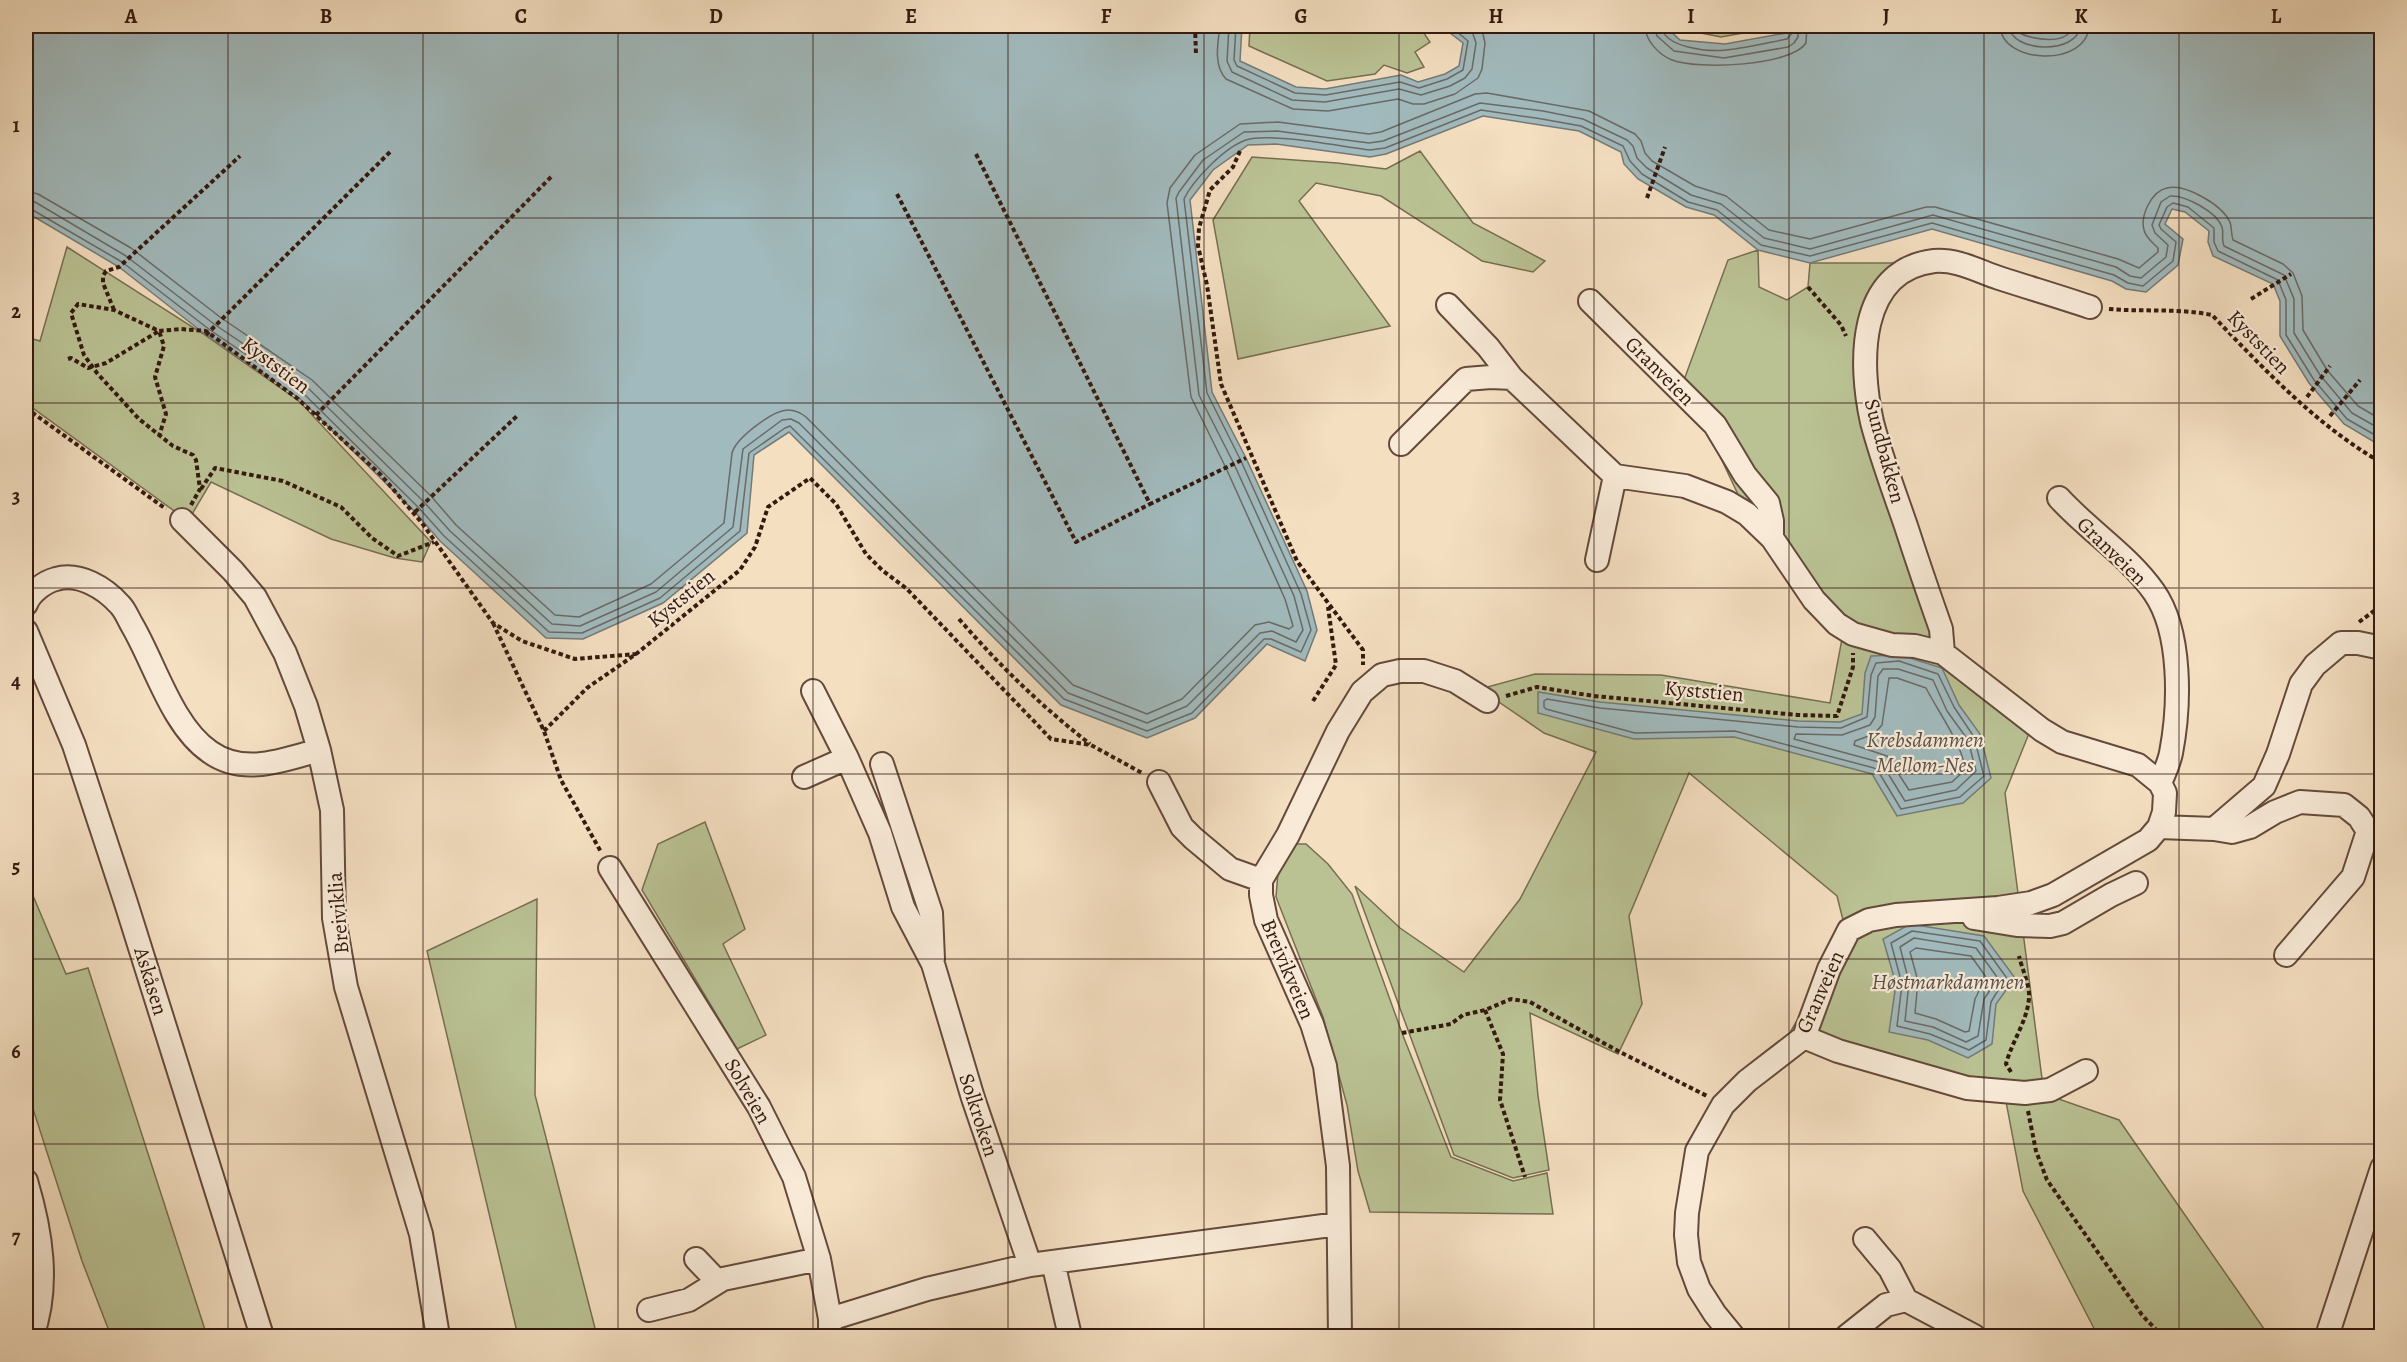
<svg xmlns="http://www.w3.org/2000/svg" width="2407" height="1362" viewBox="0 0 2407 1362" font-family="Alegreya,serif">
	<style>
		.green { fill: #bac294; stroke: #776e51; stroke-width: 1.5 }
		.water { fill: #a1babd; stroke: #757a77; stroke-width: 1.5 }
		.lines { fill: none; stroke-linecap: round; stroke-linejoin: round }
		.shore { stroke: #6a6a66; stroke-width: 1.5 }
		.minor-casing { stroke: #644a3b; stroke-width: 26 }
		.path { stroke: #34190e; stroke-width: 4; stroke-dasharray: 4.5 3; stroke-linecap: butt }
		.minor { stroke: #f8ead7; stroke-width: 22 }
		.grid { fill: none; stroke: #34190e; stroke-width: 1.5; stroke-opacity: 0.55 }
		.labels { text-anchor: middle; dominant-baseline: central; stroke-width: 4.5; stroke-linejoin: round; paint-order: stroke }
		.street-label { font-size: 21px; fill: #34190e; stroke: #f8ead7 }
		.water-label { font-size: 22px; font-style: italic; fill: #5a514b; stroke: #f8ead7 }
		.neatline { fill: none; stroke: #34190e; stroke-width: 2 }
		.grid-label { font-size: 20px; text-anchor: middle; font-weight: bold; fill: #34190e }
	</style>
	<rect width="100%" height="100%" fill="#f4dfc1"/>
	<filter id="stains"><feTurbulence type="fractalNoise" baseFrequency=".00333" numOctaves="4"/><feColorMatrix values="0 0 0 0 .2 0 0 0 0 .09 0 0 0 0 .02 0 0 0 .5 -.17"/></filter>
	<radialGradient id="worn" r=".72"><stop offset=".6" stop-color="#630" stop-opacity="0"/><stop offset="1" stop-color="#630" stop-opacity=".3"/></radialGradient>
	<!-- green -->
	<path class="green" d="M1250 26H1419L1430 42 1415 52 1424 67 1407 73 1384 65 1375 74 1327 81 1249 46Z
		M1683 26H1758L1760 30 1721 37 1686 30Z
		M1420 151 1473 223 1545 261 1533 272 1482 261 1381 196 1316 183 1299 201 1390 326 1238 359 1213 220 1252 157 1337 163 1386 169Z
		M67 247 202 333 299 401 431 542 422 562 395 558 331 539 211 482 188 521 26 403V337L40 341Z
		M1758 250 1759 287 1787 300 1808 287 1810 263H1930L1895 278 1866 367 1951 654 2030 731 2005 793 2044 1094 2119 1120 2269 1336H2098L2023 1191 2004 1091 1788 1036 1835 954 1848 940 1837 896 1689 773 1629 916 1642 1004 1618 1054 1530 1013 1538 1096 1549 1170 1513 1178 1454 1155 1355 886 1400 928 1464 972 1520 899 1596 752 1544 733 1480 689 1535 674 1661 675 1830 703 1842 639 1752 524 1684 380 1728 260Z
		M705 822 745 929 723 944 766 1035 737 1049 642 890 658 844Z
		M1289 844H1306L1328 864 1352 894 1402 1033 1451 1157 1513 1181 1547 1173 1553 1214 1370 1212 1358 1171 1347 1105 1323 1017 1276 897 1279 860Z
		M26 879 66 974 88 968 207 1336H111L82 1261 26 1087Z
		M537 899 535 1095 597 1336H518L427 951Z"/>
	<!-- water -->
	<path class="water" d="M26 26H1242L1240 61 1296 87 1325 89 1401 75 1418 82 1445 74 1459 66 1463 43 1441 26H1665L1680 40 1725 44 1786 33 1783 26H2017C2034 33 2054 37 2070 26H2381V446L2344 424 2309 383 2280 336V301L2273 284 2213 256 2208 242 2209 231 2185 212 2172 209 2165 224 2183 239 2178 265 2146 292 2126 289 2112 281 1932 229 1810 263 1758 250 1714 215 1686 207 1638 179 1624 164 1621 152 1579 131 1483 116 1386 154 1370 157 1276 144 1248 145 1213 170 1190 200 1212 392 1246 458 1307 591 1317 630 1305 661 1267 644 1195 718 1147 738 1061 705 789 432 754 455 747 533 663 603 583 639 546 638 440 541 415 512 299 398 206 335 119 267 26 212Z
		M1900 655 1942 668 1959 705 1980 734 1991 778 1963 803 1897 816 1872 774 1734 737 1634 739 1538 713V692L1600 702 1798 721 1840 722 1862 714 1865 673 1871 656Z
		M1910 924 1984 936 2015 978 1996 1004 1992 1044 1968 1058 1928 1040 1889 1032 1896 984 1883 939Z"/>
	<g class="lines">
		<!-- shore -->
		<path class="shore" d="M1220 26C1218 43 1213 65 1226 79L1293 109 1328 111 1398 99 1413 104H1424L1455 94 1478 78 1482 69 1485 43 1483 34 1477 26
			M1229 26 1227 61 1232 72 1292 100 1325 102 1399 89 1421 95 1450 86 1465 78 1472 69 1476 43 1473 34 1462 26
			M1236 26 1234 60 1237 66 1295 93 1326 95 1400 82 1419 88 1447 79 1463 70 1468 41 1450 26
			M1645 26C1645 40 1659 55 1672 60 1698 70 1791 66 1806 43L1807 26
			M1654 26 1657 36 1674 51 1724 58 1788 47 1794 43 1798 37V26
			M1661 26C1664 48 1709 52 1726 50 1746 48 1767 43 1787 39L1792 33 1789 26
			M2000 26C2002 65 2087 67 2089 26
			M2009 26C2011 53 2078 55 2080 26
			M2017 26 2018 32C2031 40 2069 46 2072 26
			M26 191 38 194 131 248 220 317 312 380 431 496 456 525 555 615 579 617 651 584 724 523 732 453C736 438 773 410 788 410 795 410 801 413 806 417L1073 685 1147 714 1182 699 1255 625 1269 622 1289 629 1293 626 1285 599 1226 468 1191 397 1167 203 1170 188 1195 155 1240 124 1278 122 1369 134 1381 132 1475 94 1487 93 1589 111 1635 134 1641 141 1645 153 1652 161 1695 186 1726 196 1769 230 1810 239 1926 207H1935L2118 259 2139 268 2158 252V248C2152 242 2146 238 2144 230 2140 215 2152 191 2167 188 2185 183 2222 205 2230 222 2232 228 2231 234 2233 240L2283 264 2293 273 2302 296 2303 330 2327 370 2358 406 2382 420
			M26 200 35 202 126 256 214 324 307 387 424 502 450 531 552 624 580 626 656 592 733 527 743 449 782 420 791 419 799 423 1068 693 1147 723 1187 706 1260 633 1272 631 1296 642 1303 630 1294 596 1234 464 1199 395 1176 198 1179 192 1203 160 1244 132 1277 131 1369 143 1383 141 1480 103 1543 111 1583 119 1627 140 1633 146 1637 158 1647 168 1691 195 1721 204 1764 238 1810 249 1933 215 2116 267 2130 276 2141 278 2166 257 2168 245 2155 233 2152 225 2161 202 2170 196C2185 195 2217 212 2222 227 2224 234 2221 239 2224 246L2284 275 2294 299V333L2320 375 2352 413 2382 430
			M26 208 31 209 122 262 210 330 303 393 419 508 444 536 549 632 582 633 660 598 740 531 749 453 785 428 790 426 1064 699 1147 731 1192 713 1264 639H1271L1301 652 1311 630 1301 594 1241 461 1207 393 1184 199C1193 180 1225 147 1246 140 1269 132 1342 147 1370 150L1385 148 1481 110 1542 119 1581 126 1623 146 1630 161 1642 174 1688 202 1717 210 1761 245 1810 256 1932 223 2114 275 2128 283 2143 286 2173 261 2176 242 2161 229 2159 225 2167 207 2173 203 2188 207 2214 228V242L2218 251 2278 280 2286 300V335L2314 380 2347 419 2382 439
			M1899 661 1938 674 1954 707 1974 737 1984 776 1960 797 1901 809 1878 771 1874 768 1735 731 1635 733 1546 709 1544 707V701L1547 699 1600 708 1798 727 1841 728 1867 717 1871 675 1876 663Z
			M1883 669H1898L1933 680 1947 711 1968 740 1976 771 1956 790 1905 801 1884 767 1879 762 1794 739 1796 734 1842 735 1870 725 1875 717 1878 676Z
			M1889 678H1897L1926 688C1940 715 1959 739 1966 769L1952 782 1909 790 1887 756 1854 745 1855 741 1874 734 1882 725Z
			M1912 931 1980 941 2006 977 1991 1002 1986 1040 1969 1050 1930 1034 1897 1026 1902 984 1891 943Z
			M1914 938 1976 948 1997 977V980L1984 999 1978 1036 1966 1042 1933 1027 1905 1021 1909 982 1900 947Z
			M1916 948 1971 956 1986 977 1975 999 1969 1031 1965 1032 1936 1019 1915 1013 1918 981 1910 952Z"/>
		<!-- minor casing -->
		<g class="minor-casing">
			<path id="minor" d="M1590 301 1715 425 1745 475 1768 503 1772 521V538
				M1448 305 1488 347 1512 378 1615 476 1685 486 1727 502 1747 514 1772 538 1814 600 1837 624 1853 634 1892 645 1915 646 1943 653 2042 730 2062 742 2138 765 2160 783 2165 793 2164 812 2159 827 2148 840 2053 895 2031 903 1998 908 1896 915 1869 920 1849 930 1829 969 1804 1037 1747 1081 1723 1105 1697 1151 1687 1213 1686 1235 1689 1262 1699 1289 1715 1314 1733 1336
				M1401 444 1466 379 1491 377 1512 378
				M2059 498C2089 531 2128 555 2154 592 2182 632 2180 706 2171 753 2169 763 2164 774 2160 783
				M182 520 233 571 255 597 285 653 306 706 319 750 332 810 334 918 346 987 421 1234 438 1336
				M1597 560 1615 476
				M26 604C30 593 44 582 56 579 79 572 105 588 120 605 125 610 128 618 132 625 155 664 172 726 210 752 244 776 283 760 319 750
				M26 631 74 745 126 903 262 1336
				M1943 653 1941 629C1929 595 1917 560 1906 526 1894 491 1881 457 1872 422 1859 364 1857 270 1934 261 1957 259 1978 271 1999 278 2030 288 2060 297 2090 307
				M813 691 847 758 880 833 903 907 933 964 973 1098 1030 1265
				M882 764 931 913 933 959
				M804 777 847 758
				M1159 782 1182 827 1193 838 1230 869 1261 880
				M2159 827 2214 829 2232 832 2250 827 2275 812 2300 802 2344 805 2359 817 2368 831 2353 877 2286 955
				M2214 829 2264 786 2278 754 2301 684 2315 665 2341 643H2358L2382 648
				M610 868 759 1107 794 1177 819 1259 830 1319V1336
				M1974 918 2017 925 2050 926 2063 923 2111 895 2136 883
				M1804 1037 1838 1051 1967 1088 2025 1093 2050 1090 2086 1071
				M26 1181C41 1231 50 1286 32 1336
				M1865 1239 1890 1269 1906 1300
				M696 1259 718 1282
				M1053 1262 1070 1336
				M649 1310 689 1300 723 1279 819 1259
				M830 1319 927 1289 1030 1265 1338 1224
				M1340 1336 1338 1166 1325 1066 1312 1024 1266 920 1261 895V880L1288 835 1338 731 1362 692 1382 675 1400 671H1424L1455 681 1487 701
				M1847 1336 1886 1305 1906 1300 1974 1336
				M2327 1336 2382 1168"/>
		</g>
		<!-- path -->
		<path class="path" d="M1195 26 1196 55
			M1195 27 1216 26
			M1240 151 1233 167 1210 190 1199 228 1198 246 1207 285 1221 384 1297 561 1363 650V665
			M976 154 1150 504 1246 458
			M897 194 1076 542 1150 504
			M1647 198 1665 147
			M1808 287 1841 325 1846 336
			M2251 299 2291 274
			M2109 309C2143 312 2179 308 2212 315 2265 370 2316 425 2382 463
			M114 310 103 283V276L106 271 119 267 240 156
			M206 335 392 150
			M68 359 71 358 88 368 106 363 159 331 164 346 155 377 166 414 159 436
			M2307 397 2330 366
			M26 408 166 509
			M316 415 552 176
			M2330 416 2360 380
			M2380 448 2382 447
			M201 489 215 468 283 481 341 507 372 538 398 556 434 542
			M191 505 200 489 196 460 193 455 173 446 139 419 97 373 84 355 71 313 78 304 114 310 159 331 181 329 206 331 298 399 381 475 422 523 493 623 522 641 575 659 636 654
			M415 512 518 415
			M959 619C1001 667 1040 705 1090 744
			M2359 622 2382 605
			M493 623 544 731 561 780 601 852
			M1506 696 1537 687 1594 696 1798 715 1837 716 1853 667V653
			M1313 701 1336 665 1328 607
			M544 731 587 688 636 654 740 570 755 547 768 507 810 478 836 504 866 554 882 570 907 589 1051 739 1091 745 1142 773
			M1485 1010 1503 1054 1500 1100 1525 1177
			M1402 1033 1451 1024 1463 1015 1485 1010 1511 999 1530 1002 1618 1051 1707 1096
			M2011 1072 2006 1064C2012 1041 2027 1022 2029 998 2030 985 2022 969 2019 956
			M2028 1111 2036 1151 2047 1180 2142 1315 2162 1336"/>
		<!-- minor -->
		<use href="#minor" class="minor"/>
	</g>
	<!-- grid -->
	<path class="grid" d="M228 26V1336M423 26V1336M618 26V1336M813 26V1336M1008 26V1336M1204 26V1336M1399 26V1336M1594 26V1336M1789 26V1336M1984 26V1336M2179 26V1336M26 218H2382M26 403H2382M26 588H2382M26 774H2382M26 959H2382M26 1144H2382"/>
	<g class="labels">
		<!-- street labels -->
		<g class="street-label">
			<text transform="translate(2259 342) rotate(46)">Kyststien</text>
			<text transform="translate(276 365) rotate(37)">Kyststien</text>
			<text transform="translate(1660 371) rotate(45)">Granveien</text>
			<text transform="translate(1885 451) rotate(75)">Sundbakken</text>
			<text transform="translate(2112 551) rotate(44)">Granveien</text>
			<text transform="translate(681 598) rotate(-39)">Kyststien</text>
			<text transform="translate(1704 691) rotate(5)">Kyststien</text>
			<text transform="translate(338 913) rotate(-95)">Breiviklia</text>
			<text transform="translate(1288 969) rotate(67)">Breivikveien</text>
			<text transform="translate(151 981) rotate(73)">Askåsen</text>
			<text transform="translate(1820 992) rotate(-66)">Granveien</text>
			<text transform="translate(748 1091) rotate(60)">Solveien</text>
			<text transform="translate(979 1115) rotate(72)">Solkroken</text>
		</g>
		<!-- water labels -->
		<g class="water-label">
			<text x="1925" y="740">Krebsdammen<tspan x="1925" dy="25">Mellom-Nes</tspan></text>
			<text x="1948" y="982">Høstmarkdammen</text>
		</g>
	</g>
	<!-- margin -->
	<rect width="2407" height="1362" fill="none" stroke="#f4dfc1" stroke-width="66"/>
	<rect x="33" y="33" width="2341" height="1296" class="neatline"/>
	<g class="grid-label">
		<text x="131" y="23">A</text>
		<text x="326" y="23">B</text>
		<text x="521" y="23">C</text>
		<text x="716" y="23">D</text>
		<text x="911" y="23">E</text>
		<text x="1106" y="23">F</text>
		<text x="1301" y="23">G</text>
		<text x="1496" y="23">H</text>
		<text x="1691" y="23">I</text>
		<text x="1886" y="23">J</text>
		<text x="2081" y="23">K</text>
		<text x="2276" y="23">L</text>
		<text x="16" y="132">1</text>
		<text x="16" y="318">2</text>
		<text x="16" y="503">3</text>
		<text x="16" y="688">4</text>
		<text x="16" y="873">5</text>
		<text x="16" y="1058">6</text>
		<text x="16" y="1243">7</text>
	</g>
	<rect width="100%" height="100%" filter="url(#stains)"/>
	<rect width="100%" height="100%" fill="url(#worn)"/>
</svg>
